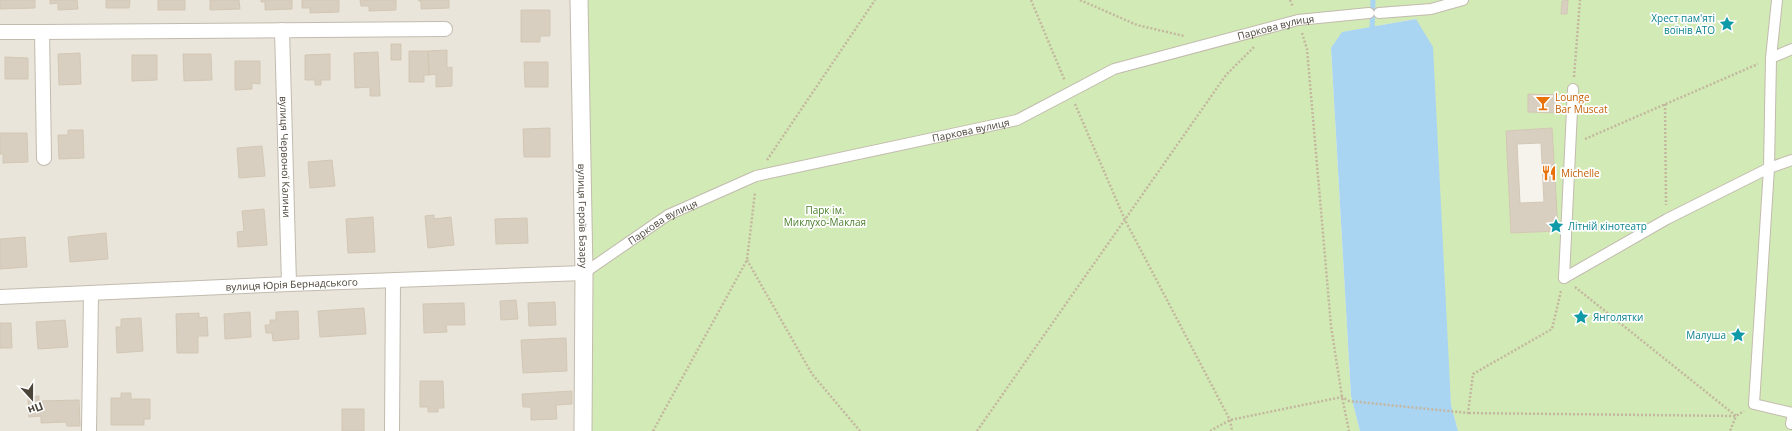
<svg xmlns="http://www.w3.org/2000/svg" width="1792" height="431" viewBox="0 0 1792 431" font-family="'Open Sans',sans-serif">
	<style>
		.residential { fill: #eae5da }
		.green { fill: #d2eab5; fill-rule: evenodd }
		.water { fill: #a9d4f2 }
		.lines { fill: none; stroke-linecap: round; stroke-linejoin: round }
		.stream { stroke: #a9d4f2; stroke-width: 5 }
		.building { fill: #d8cfc1; stroke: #d3c7b4; fill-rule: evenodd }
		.pedestrian-casing { stroke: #c2bbae; stroke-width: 12 }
		.minor-casing { stroke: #c2bbae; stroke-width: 16 }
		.tertiary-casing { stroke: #c2bbae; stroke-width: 19 }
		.path { stroke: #c4b79f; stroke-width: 2.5; stroke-dasharray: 2 2; stroke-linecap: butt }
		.pedestrian { stroke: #fff; stroke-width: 10 }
		.minor { stroke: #fff; stroke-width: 14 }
		.tertiary { stroke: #fff; stroke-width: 17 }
		.labels { text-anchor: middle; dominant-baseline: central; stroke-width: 3.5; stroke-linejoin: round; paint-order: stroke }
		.culture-label { font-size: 10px; fill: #0d838f; stroke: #fff; text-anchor: end }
		.street-label { font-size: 10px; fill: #4b4439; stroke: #fff }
		.food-label { font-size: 10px; fill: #c56008; stroke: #fff; text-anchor: start }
		.park-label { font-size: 10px; fill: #4a7f2a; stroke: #fff }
	</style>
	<rect width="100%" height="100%" fill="#f6f3ec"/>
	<!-- residential -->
	<path class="residential" d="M0 0H579L583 431H0Z"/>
	<!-- green -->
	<path class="green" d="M579 0H1792V431H1458L1451 405 1416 19 1343 32 1331 48 1351 396 1360 431H583ZM1552 129 1557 231 1511 233 1506 131Z"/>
	<!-- water -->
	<path class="water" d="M1416 19 1433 47 1451 405 1458 431H1360L1351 396 1331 48 1342 32Z"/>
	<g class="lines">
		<!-- stream -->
		<path class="stream" d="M1372 32 1373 0"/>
	</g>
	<!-- building -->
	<path class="building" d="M0 0H35V8L0 9Z
		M50 0H77L78 9 58 10V3L50 4Z
		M106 0H130L129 8H106Z
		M158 0H185V10H158Z
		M210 0H239L240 9 210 10Z
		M261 0H292V9L265 10V2H261Z
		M302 0H339V12L310 13V8H302Z
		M360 0H396V10L369 11V6H361Z
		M449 0V8L421 9V2L418 0Z
		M1568 0 1567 14H1561L1562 1Z
		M521 10H550V36H540V42H521Z
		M391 44H401V60H391Z
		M447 50V68L452 67V86L436 87V74L429 75 428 51Z
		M409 51H428L429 75H424V82H409Z
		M378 52 380 96H370V87L355 88 354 53Z
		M80 53 81 84 59 85 58 54Z
		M183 54H211L212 80 184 81Z
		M330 54V80H321V85H315V80H305V55Z
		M132 55H157V80L132 81Z
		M5 57 28 58V79H5Z
		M235 61H260V84L252 83V89L235 90Z
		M524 62H548V87H525Z
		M1528 94 1558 95V113L1528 112Z
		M550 128V157H524L523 129Z
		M1552 128 1558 231 1511 233 1506 131ZM1541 143 1544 202 1520 203 1517 144Z
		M68 130H83L84 158 59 159 58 135H68Z
		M0 133H27L28 162 3 163V154H0Z
		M262 146 265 176 239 178 237 148Z
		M332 160 335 186 310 188 308 162Z
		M264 209 267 245 238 247 237 232 244 231 242 211Z
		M434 215V219L451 217 454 245 428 248 425 216Z
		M373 217 375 252 348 253 346 219Z
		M527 218 528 243 496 244 495 219Z
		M106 233 108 259 70 262 68 237Z
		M25 237 27 267 0 269V239Z
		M516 300 518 319 501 320 500 301Z
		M555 302 556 325 529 326 528 303Z
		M464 303 465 325H446L447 332 424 333 423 304Z
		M364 308 366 334 320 337 318 311Z
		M298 311 299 339 273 341 272 333H266L265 325H270V320H276V312Z
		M250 312 251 337 225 339 224 314Z
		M199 313V318L207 317 208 336H198V353H177L176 314Z
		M141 318 143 351 117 353 116 327H121V319Z
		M65 320 68 347 38 349 36 322Z
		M0 323H11L12 348H0Z
		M566 338 567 371 523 373 521 340Z
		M420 381H443L444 408H438V412H428V407H420Z
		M572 391V404L556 405 557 419 531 420V407H523L522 394Z
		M121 393H131V399H150V419H144V425H111V398H121Z
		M39 396V401L79 400 80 426H67L66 422 41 423V416L29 417 28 397Z
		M342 409H364V431H342Z"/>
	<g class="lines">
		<!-- pedestrian casing -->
		<g class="pedestrian-casing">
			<g id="pedestrian">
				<path d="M1379 13 1431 9 1463 0"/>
				<path d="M1771 58 1792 49"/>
				<path d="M1792 160 1769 168 1754 404 1792 413"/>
				<path id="s1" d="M584 273 668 215 756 176 1017 120 1114 69 1298 20 1369 13"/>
				<path d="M1564 278 1667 219 1769 168 1771 58 1777 0"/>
				<path d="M1564 278 1573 89"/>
				<path d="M1791 424 1792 418"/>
			</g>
		</g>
		<!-- minor casing -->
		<g class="minor-casing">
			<g id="minor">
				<path id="s2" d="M282 30 289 284"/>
				<path d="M0 32H42L44 158"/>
				<path d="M42 32 445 29"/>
				<path id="s3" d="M0 297 289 284 584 273"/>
				<path d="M89 431 91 294"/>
				<path d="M392 431 393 281"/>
			</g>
		</g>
		<!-- tertiary casing -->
		<g class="tertiary-casing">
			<g id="tertiary">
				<path id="s4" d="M579 0 584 273 583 431"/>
			</g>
		</g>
		<!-- path -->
		<path class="path" d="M1031 0 1065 81
			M1080 0 1137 25 1184 36
			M1290 0 1293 7
			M1302 33 1307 49 1331 326 1342 397 1349 431
			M1574 77 1580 0
			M1075 104 1125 220 1230 420 1232 431
			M1665 104 1666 205
			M1585 139 1758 64
			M767 160 875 0
			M747 260 812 374 860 431
			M1575 287 1736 416 1730 431
			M1469 413 1736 416 1744 411
			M653 431 747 260 755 192
			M977 431 1226 75 1255 46
			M1210 431 1230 420 1342 397 1349 401 1468 413 1473 374 1552 329 1561 291"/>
		<!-- pedestrian -->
		<use href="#pedestrian" class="pedestrian"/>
		<!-- minor -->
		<use href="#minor" class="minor"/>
		<!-- tertiary -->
		<use href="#tertiary" class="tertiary"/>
	</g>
	<!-- icons -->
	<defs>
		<g id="sight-bare" transform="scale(1.2)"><path d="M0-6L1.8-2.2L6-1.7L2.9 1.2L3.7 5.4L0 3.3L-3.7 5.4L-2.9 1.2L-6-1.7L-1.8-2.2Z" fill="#0f9aa8" stroke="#fff" stroke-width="2.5" paint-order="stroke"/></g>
		<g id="bar-bare" transform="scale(1.2)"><path d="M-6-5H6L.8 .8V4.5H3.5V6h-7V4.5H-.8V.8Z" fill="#e8710a" stroke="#fff" stroke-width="2.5" paint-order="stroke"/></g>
		<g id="restaurant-bare" transform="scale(1.2)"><path d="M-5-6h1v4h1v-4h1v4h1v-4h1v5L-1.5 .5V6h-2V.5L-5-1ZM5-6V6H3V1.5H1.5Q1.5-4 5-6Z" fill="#e8710a" stroke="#fff" stroke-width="2.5" paint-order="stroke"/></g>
	</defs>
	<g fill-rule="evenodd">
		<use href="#sight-bare" x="1727" y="24"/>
		<use href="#bar-bare" x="1543" y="103"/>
		<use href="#restaurant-bare" x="1549" y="173"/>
		<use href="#sight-bare" x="1556" y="226"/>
		<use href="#sight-bare" x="1581" y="317"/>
		<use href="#sight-bare" x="1738" y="335"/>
	</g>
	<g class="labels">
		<!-- culture labels -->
		<g class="culture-label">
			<text x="1715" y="18">Хрест пам'яті<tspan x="1715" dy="12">воїнів АТО</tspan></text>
			<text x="1568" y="226" text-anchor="start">Літній кінотеатр</text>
			<text x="1593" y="317" text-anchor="start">Янголятки</text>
			<text x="1726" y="335">Малуша</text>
		</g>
		<!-- street labels -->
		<g class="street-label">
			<text stroke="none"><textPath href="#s1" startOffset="742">Паркова вулиця</textPath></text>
			<text stroke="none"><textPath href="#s1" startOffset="418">Паркова вулиця</textPath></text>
			<text stroke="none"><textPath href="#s2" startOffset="127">вулиця Червоної Калини</textPath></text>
			<text stroke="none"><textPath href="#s4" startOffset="216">вулиця Героїв Базару</textPath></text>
			<text stroke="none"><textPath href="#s1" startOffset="94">Паркова вулиця</textPath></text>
			<text stroke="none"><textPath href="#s3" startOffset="292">вулиця Юрія Бернадського</textPath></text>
		</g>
		<!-- food labels -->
		<g class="food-label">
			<text x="1555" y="97">Lounge<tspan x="1555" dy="12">Bar Muscat</tspan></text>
			<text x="1561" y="173">Michelle</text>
		</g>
		<!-- park labels -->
		<g class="park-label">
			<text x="825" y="210">Парк ім.<tspan x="825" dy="12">Миклухо-Маклая</tspan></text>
		</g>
	</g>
	<!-- north arrow -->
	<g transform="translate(32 399) rotate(159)" stroke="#ffffff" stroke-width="3" paint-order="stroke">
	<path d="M0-3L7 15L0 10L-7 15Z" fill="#4b4439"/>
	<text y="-6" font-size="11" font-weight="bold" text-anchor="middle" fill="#4b4439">Пн</text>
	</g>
</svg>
